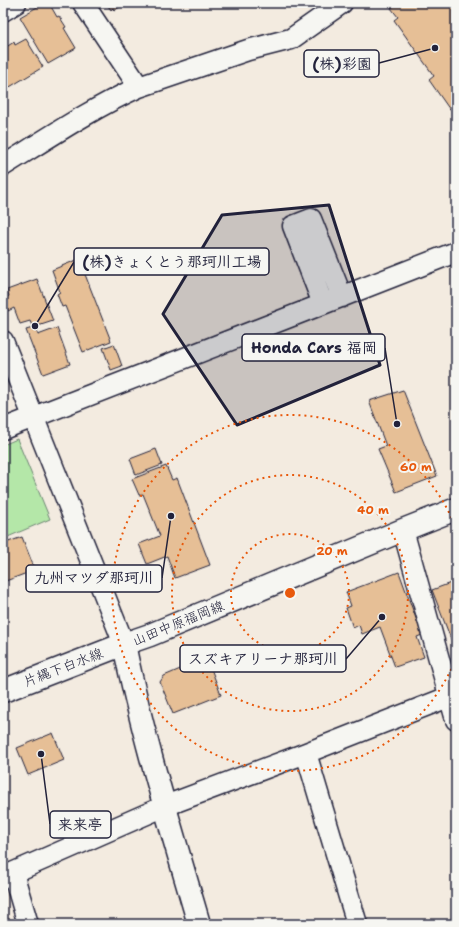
<svg xmlns="http://www.w3.org/2000/svg" width="459" height="927" viewBox="0 0 459 927" font-family="'Shantell Sans','Klee One',sans-serif">
	<style>
		.green { fill: #b4e7a8; stroke: #6b8472 }
		.building { fill: #e6bf96; stroke: #22223b }
		.lines { fill: none; stroke-linecap: round; stroke-linejoin: round }
		.minor-casing { stroke: #22223b; stroke-width: 23 }
		.major-casing { stroke: #22223b; stroke-width: 25 }
		.minor { stroke: #f6f6f2; stroke-width: 20 }
		.major { stroke: #f6f6f2; stroke-width: 22 }
		.marked { fill: #22223b; fill-opacity: 0.2; stroke: #22223b; stroke-width: 3; stroke-linejoin: round }
		.ring { fill: none; stroke: #e8590c; stroke-width: 2; stroke-dasharray: 2 4 }
		.labels { text-anchor: middle; dominant-baseline: central; stroke-width: 4; stroke-linejoin: round; paint-order: stroke }
		.street-label { font-size: 14px; fill: #22223b; stroke: #f6f6f2 }
		.centre { fill: #e8590c; stroke: #f6f6f2; stroke-width: 2 }
		.ring-label { font-size: 12px; text-anchor: middle; font-weight: bold; fill: #e8590c; stroke: #f6f6f2; stroke-width: 4; stroke-linejoin: round; paint-order: stroke }
		.leader { fill: none; stroke: #22223b; stroke-width: 1.5 }
		.callout-dot { fill: #22223b; stroke: #f6f6f2; stroke-width: 1.5 }
		.callout { fill: #f6f6f2; stroke: #22223b; stroke-width: 1.5 }
		.callout-label { font-size: 15px; text-anchor: middle; font-weight: bold; fill: #22223b }
	</style>
	<rect width="100%" height="100%" fill="#f3ebe0"/>
	<filter id="ink" filterUnits="userSpaceOnUse"><feTurbulence type="fractalNoise" baseFrequency=".025" numOctaves="2"/><feDisplacementMap in="SourceGraphic" scale="8" xChannelSelector="R" yChannelSelector="G"/><feConvolveMatrix kernelMatrix="1 2 1 2 8 2 1 2 1" color-interpolation-filters="sRGB"/></filter>
	<g filter="url(#ink)">
		<!-- green -->
		<path class="green" d="M17 439 50 519 3 539V445Z"/>
		<!-- building -->
		<path class="building" d="M44 3H49L57 17 59 16 66 27 64 28 76 48 48 64 20 17Z
			M106 3H131L128 5 124 4 114 11 113 8 111 10Z
			M398 3H456V105L450 110 429 80 434 76 394 20 398 17 391 8Z
			M26 39 43 67 3 91V52L4 51 3 49 14 42 15 45Z
			M79 259 111 341 83 352 65 306 62 307 57 294 60 292 52 270Z
			M37 279 53 321 35 327 38 335 57 328 70 364 43 374 26 330 33 328 30 321 20 324 14 308 8 311 3 299 9 296 7 290Z
			M114 344 122 366 111 370 103 348Z
			M403 390 437 476 396 492 378 449 386 446 369 401Z
			M156 449 162 465 136 475 130 459Z
			M166 466 172 480 177 478 210 565 175 578 167 556 147 564 139 544 160 536 143 494 139 495 132 479Z
			M22 537 35 570 3 582V544Z
			M399 572 422 635 417 637 424 657 395 667 380 627 362 634 359 625 353 628 346 608 351 606 346 592Z
			M456 581V652L432 590Z
			M192 655 195 663 207 658 221 695 173 714 160 682 164 676 185 667 182 659Z
			M53 733 64 760 28 775 17 748Z"/>
		<g class="lines">
			<!-- minor casing -->
			<g class="minor-casing">
				<path id="minor" d="M83 3 139 87
					M3 11 16 3
					M3 166C48 138 91 109 139 87L248 50 291 39 342 3
					M323 304 293 226 311 219 342 297
					M3 341 124 644
					M3 429 456 252
					M403 530 456 720
					M306 753 357 924
					M13 873 28 924
					M3 877 165 806 306 753 456 694"/>
			</g>
			<!-- major casing -->
			<g class="major-casing">
				<path id="major" d="M124 644C143 738 172 831 199 924
					M3 691 124 644 150 635 403 530 456 509"/>
			</g>
			<!-- minor -->
			<use href="#minor" class="minor"/>
			<!-- major -->
			<use href="#major" class="major"/>
		</g>
	</g>
	<!-- marked area -->
	<path class="marked" d="M329 205 380 365 237 425 163 314 222 215Z"/>
	<!-- distance rings -->
	<g class="ring">
		<circle cx="290" cy="593" r="59"/>
		<circle cx="290" cy="593" r="118"/>
		<path d="M456 658A178 178 0 1 1 456 528"/>
	</g>
	<g class="labels">
		<!-- street labels -->
		<g class="street-label">
			<text transform="translate(178 623) rotate(-22)">山田中原福岡線</text>
			<text transform="translate(63 667) rotate(-21)">片縄下白水線</text>
		</g>
	</g>
	<circle cx="290" cy="593" r="6" class="centre"/>
	<g class="ring-label">
		<text x="416" y="471">60 m</text>
		<text x="373" y="514">40 m</text>
		<text x="332" y="555">20 m</text>
	</g>
	<!-- callouts -->
	<path class="leader" d="M435 48L379 63M35 326L74 262M397 424L385 348M171 516L162 578M382 617L346 659M41 754L50 824"/>
	<g class="callout-dot">
		<circle cx="435" cy="48" r="4"/>
		<circle cx="35" cy="326" r="4"/>
		<circle cx="397" cy="424" r="4"/>
		<circle cx="171" cy="516" r="4"/>
		<circle cx="382" cy="617" r="4"/>
		<circle cx="41" cy="754" r="4"/>
	</g>
	<g class="callout">
		<rect x="304" y="50" width="75" height="27" rx="4"/>
		<rect x="74" y="248" width="195" height="27" rx="4"/>
		<rect x="242" y="334" width="143" height="27" rx="4"/>
		<rect x="26" y="565" width="136" height="27" rx="4"/>
		<rect x="180" y="645" width="166" height="27" rx="4"/>
		<rect x="50" y="811" width="61" height="27" rx="4"/>
	</g>
	<g class="callout-label">
		<text x="342" y="69">(株)彩園</text>
		<text x="172" y="267">(株)きょくとう那珂川工場</text>
		<text x="314" y="353">Honda Cars 福岡</text>
		<text x="94" y="583">九州マツダ那珂川</text>
		<text x="263" y="664">スズキアリーナ那珂川</text>
		<text x="80" y="830">来来亭</text>
	</g>
	<!-- margin -->
	<rect width="459" height="927" fill="none" stroke="#f6f6f2" stroke-width="16"/>
	<rect x="8" y="8" width="443" height="911" fill="none" stroke="#22223b" stroke-width="1.5" filter="url(#ink)"/>
</svg>
